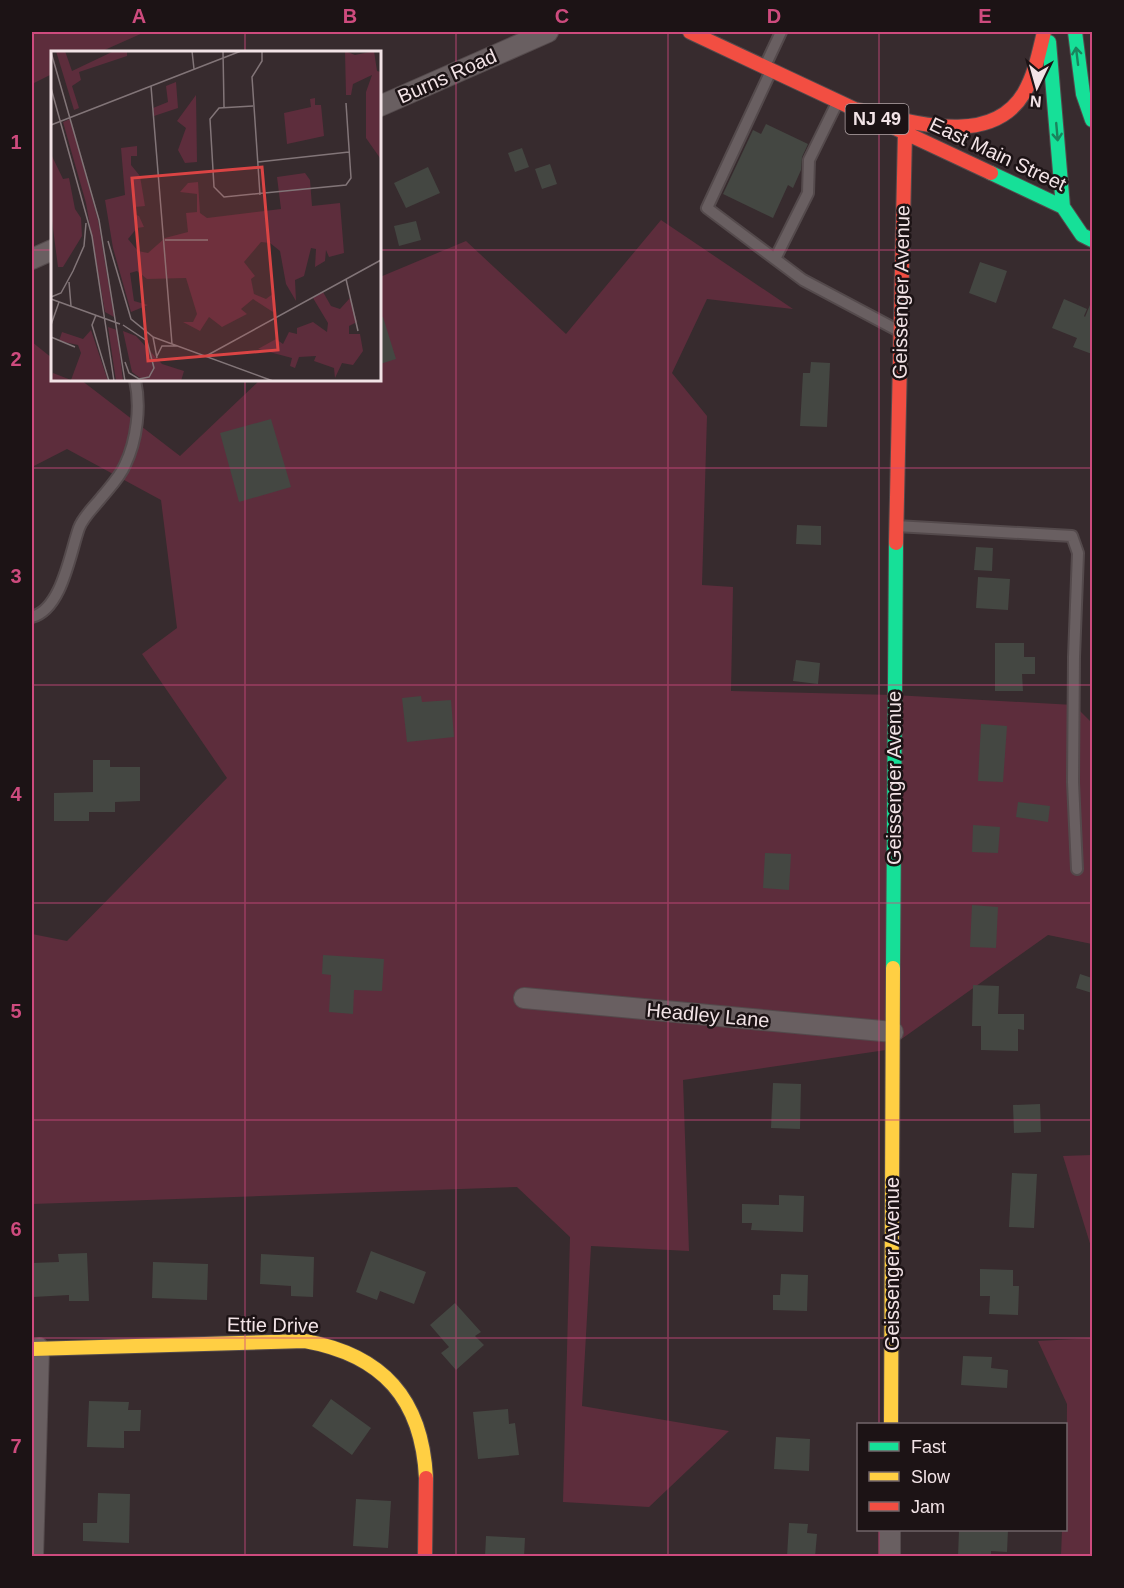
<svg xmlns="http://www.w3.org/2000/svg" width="1124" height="1588" viewBox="0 0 1124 1588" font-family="Helvetica,sans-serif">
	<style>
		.green { fill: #5d2d3c }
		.building { fill: #444742 }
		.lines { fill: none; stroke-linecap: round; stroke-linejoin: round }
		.lane-casing { stroke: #544a4c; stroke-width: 14 }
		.street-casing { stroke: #544a4c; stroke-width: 22 }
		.fast-casing { stroke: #544a4c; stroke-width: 16 }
		.slow-casing { stroke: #544a4c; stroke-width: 16 }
		.jam-casing { stroke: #544a4c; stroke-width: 16 }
		.lane { stroke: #695f61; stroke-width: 10 }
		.street { stroke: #695f61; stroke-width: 20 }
		.fast { stroke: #16e098; stroke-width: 14 }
		.slow { stroke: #ffcf43; stroke-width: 14 }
		.jam { stroke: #f24e42; stroke-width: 14 }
		.oneway { stroke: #19845d }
		.grid { fill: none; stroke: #ce4b7e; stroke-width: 1.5; stroke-opacity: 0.55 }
		.labels { text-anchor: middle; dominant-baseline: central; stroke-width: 5; stroke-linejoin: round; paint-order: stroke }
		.shield { fill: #1c1315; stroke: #b2a5a7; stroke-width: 1.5 }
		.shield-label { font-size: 18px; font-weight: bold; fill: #f2e3e6 }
		.street-label { font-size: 20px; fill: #f2e3e6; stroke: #1c1315 }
		.inset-road { fill: none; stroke: #827578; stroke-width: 1.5 }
		.view { fill: #da4444; fill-opacity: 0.15; stroke: #da4444; stroke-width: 3 }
		.inset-edge { fill: none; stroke: #f2e3e6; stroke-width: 3 }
		.neatline { fill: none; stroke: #ce4b7e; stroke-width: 2 }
		.grid-label { font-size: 20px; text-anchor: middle; font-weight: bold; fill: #ce4b7e }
	</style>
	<rect width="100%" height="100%" fill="#372b2e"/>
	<!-- green -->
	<path class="green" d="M32 32H145L100 52H52V74L32 84Z
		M661 220 793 309 707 299 672 373 707 416 702 585 733 587 731 691 894 695 1074 705 1092 723V944L1048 935 886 1050 683 1080 689 1251 591 1246 582 1406 729 1431 649 1507 563 1502 570 1237 517 1187 32 1204V934L67 941 227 778 142 654 177 628 161 500 67 449 32 467V342L52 358V380H81L180 456 260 380H380V277L466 241 566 334Z
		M1092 1155V1250L1063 1156Z
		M1092 1338V1556H1061L1062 1530H1066L1067 1404 1038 1341Z"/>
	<!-- building -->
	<path class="building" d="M766 124 808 144 802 157 801 170 793 188 788 185 773 218 723 194 753 130 761 134Z
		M522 148 529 167 515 172 508 153Z
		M550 164 557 184 542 189 535 169Z
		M428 167 440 193 406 208 394 183Z
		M416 221 421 240 399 246 394 226Z
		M980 262 1007 271 996 303 969 293Z
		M1064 299 1087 309 1084 316 1085 317 1092 300V354L1073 347 1077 338 1052 328Z
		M380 317H383L396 359 380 364Z
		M811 362 830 363 827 427 800 426 803 373H810Z
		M271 419 291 487 239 502 220 433Z
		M797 525 821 526V545L796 544Z
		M976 547 993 548 992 571 974 570Z
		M978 577 1010 579 1008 610 976 608Z
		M995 643H1024V657H1035V674H1022L1023 691H995Z
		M796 660 820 663 818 684 793 681Z
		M421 696 422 702 451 700 454 737 407 742 402 698Z
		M981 724 1007 726 1003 782 978 781Z
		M93 760H110V767H140V801L115 802V812H89V821H54V793L93 792Z
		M1018 802 1050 806 1048 822 1016 817Z
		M973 825 1000 827 998 853 972 852Z
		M765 853 791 854 789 890 763 888Z
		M972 905 998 907 996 948 970 947Z
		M323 955 384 959 382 991 354 990 353 1014 329 1012 331 975 322 974Z
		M1080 974 1092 978V993L1076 988Z
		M973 985 999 986 998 1014H1024V1030L1018 1029V1051L981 1050V1026H972Z
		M773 1083 801 1084 800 1129 771 1128Z
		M1040 1104 1041 1132 1014 1133 1013 1105Z
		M1012 1173 1037 1174 1034 1228 1009 1227Z
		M779 1195 804 1196 803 1232 751 1230 752 1223H742V1204L779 1205Z
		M371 1251 426 1272 414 1304 380 1291 377 1300 356 1292Z
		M87 1253 89 1301H69V1295L33 1297 32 1263 59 1262 58 1254Z
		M261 1254 314 1257 313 1297 291 1296V1286L260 1284Z
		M153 1262 208 1264 207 1300 152 1298Z
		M980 1269 1013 1270V1286H1019L1018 1315 989 1314 990 1296H980Z
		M781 1274 808 1275 807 1311 773 1310V1295H780Z
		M455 1303 481 1332 475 1336 484 1345 456 1370 441 1353 449 1347 430 1325Z
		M963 1356 992 1357 991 1368 1008 1370 1007 1388 961 1385Z
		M331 1399 371 1428 352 1455 312 1426Z
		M89 1401 129 1402 128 1410H141L140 1431H124V1448L87 1447Z
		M508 1409 509 1424 515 1423 519 1455 478 1459 473 1412Z
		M776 1437 810 1439 809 1471 774 1469Z
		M98 1493 130 1494 129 1543 83 1541V1523H97Z
		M356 1499 391 1501 388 1548 353 1546Z
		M789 1523 808 1524 807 1533 817 1534 815 1557H787Z
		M959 1530H1008L1007 1552 991 1551V1557H958Z
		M486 1536 525 1538 524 1557H485Z"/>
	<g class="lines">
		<!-- lane casing -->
		<g class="lane-casing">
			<path id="lane" d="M766 64 781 32
				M770 73 707 208 803 280 899 331
				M775 259 808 193 809 160 836 105
				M896 526 1072 536 1078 553 1074 657 1073 782 1077 869
				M32 617C62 609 70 553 79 528 83 517 94 507 101 498 109 488 120 477 125 465 137 440 141 406 135 380"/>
		</g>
		<!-- street casing -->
		<g class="street-casing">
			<path id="street" d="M380 106 548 32
				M32 259 52 250
				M524 998 893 1032
				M33 1556 39 1348
				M890 1556V1530"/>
		</g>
		<!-- fast casing -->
		<g class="fast-casing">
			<path id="fast" d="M1075 32 1083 94 1092 120
				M1049 42 1063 207 1082 235 1092 240
				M991 173 1063 207
				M893 968 896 543"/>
		</g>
		<!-- slow casing -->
		<g class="slow-casing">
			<path id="slow" d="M32 1349 305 1341C383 1355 422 1399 426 1478
				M891 1424 893 968"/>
		</g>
		<!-- jam casing -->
		<g class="jam-casing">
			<path id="jam" d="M690 32 991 173
				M854 109C906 120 990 150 1024 93 1035 74 1039 53 1044 32
				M896 543 905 132
				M425 1556 426 1478"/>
		</g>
		<!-- lane -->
		<use href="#lane" class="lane"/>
		<!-- street -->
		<use href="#street" class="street"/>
		<!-- fast -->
		<use href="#fast" class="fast"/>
		<!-- slow -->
		<use href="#slow" class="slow"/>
		<!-- jam -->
		<use href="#jam" class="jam"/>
	</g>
	<!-- one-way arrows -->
	<defs><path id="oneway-shaft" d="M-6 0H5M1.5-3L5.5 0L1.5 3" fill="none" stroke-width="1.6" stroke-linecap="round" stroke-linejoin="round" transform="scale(1.5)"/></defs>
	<g class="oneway">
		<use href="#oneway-shaft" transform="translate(1077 56) rotate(-97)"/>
		<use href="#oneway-shaft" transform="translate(1057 132) rotate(85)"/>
	</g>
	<!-- grid -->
	<path class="grid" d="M245 32V52M456 32V1556M668 32V1556M879 32V1424M32 250H52M380 250H1092M245 380V1556M32 468H1092M32 685H1092M32 903H1092M32 1120H1092M32 1338H1092M879 1530V1556"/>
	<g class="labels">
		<!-- shield labels -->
		<rect class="shield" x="845.5" y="104" width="63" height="30" rx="4.5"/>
		<g class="shield-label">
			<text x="877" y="119">NJ 49</text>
		</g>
		<!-- street labels -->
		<g class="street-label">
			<text transform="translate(447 76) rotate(-24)">Burns Road</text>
			<text transform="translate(998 154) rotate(25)">East Main Street</text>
			<text transform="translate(901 292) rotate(-89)">Geissenger Avenue</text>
			<text transform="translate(894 778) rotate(-90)">Geissenger Avenue</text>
			<text transform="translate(708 1015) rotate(5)">Headley Lane</text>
			<text transform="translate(892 1264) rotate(-90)">Geissenger Avenue</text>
			<text transform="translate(273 1325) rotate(1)">Ettie Drive</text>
		</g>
	</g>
	<!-- overview -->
	<g transform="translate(51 51)">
		<rect width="330" height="330" fill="#372b2e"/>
		<path d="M5 0H14L21 20 63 0H76V5L28 21 30 29 21 35 28 57 23 59ZM294 0 304 4 323 0 326 20 330 21 329 107 315 87V41L321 24 302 33 300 44H295ZM125 31 127 57 103 65 102 57 117 51 115 35ZM145 44 146 111 134 112 127 99 135 77 126 70ZM264 47V54H270L273 85 236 93 233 62 260 56 259 48ZM19 68 47 169 63 266 54 261 35 152 12 71ZM86 95V105H80V114L89 125 94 155 84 156 83 163 88 165 93 176 86 177 77 188 87 200 97 202 114 187 137 181 135 162 146 161V143L129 141 137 132 147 131 149 162 156 167 230 158 226 126 254 122 259 129 261 155 289 152 293 202 278 206 275 199 274 210 264 216 265 198 260 197 253 225 244 229 245 250 235 233 229 200 219 192 210 191 193 211 204 225 200 228 203 243 215 248 223 242 222 261 202 248 190 258 196 263 171 276 158 266 149 280 132 271H142L146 263 135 227 96 228 86 220 79 222 83 250 97 254 80 261 62 197 54 149 74 144 70 97ZM0 103 12 128 18 127 24 158 30 167 31 185 12 216H7L0 162ZM272 241 280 255 289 258 299 247 306 271 298 275V283H309L312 300 302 314 291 312 284 327 283 317 263 310 265 305 248 306 244 317 239 315 241 307 207 298 225 288 232 293 238 281 246 283V277L262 271 276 281 277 272 262 247ZM57 276 66 279 72 330H65ZM40 279 57 330H0L2 322 20 329 30 302 27 294 8 290 11 281 32 288ZM72 280 85 285 111 313 133 320 130 330H93L81 321Z" fill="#5d2d3c"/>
		<path class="inset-road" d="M141 0 143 18M172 0 173 56M0 1 48 169 74 330M100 35 121 293M0 37 41 185 63 330M202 55 168 57 159 68 163 136 173 146 295 134 300 127 295 52M0 74 190 0M207 111 298 101M209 144 201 26 211 10V0M114 189H157M57 190 80 268 102 286 106 307M295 228 307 280M18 231 20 255M0 246 10 242 22 220 33 195 35 172M0 248 69 273M45 264 41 274 58 330M0 274 8 251M72 274 96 290 103 317 98 326 88 328 78 322 74 311M0 286 24 296M102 286 222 330M106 305 111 295H127M155 305 330 209"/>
		<path class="view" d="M211 116 227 299 97 310 81 127Z"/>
		<rect width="330" height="330" class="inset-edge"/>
	</g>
	<!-- border -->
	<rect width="1124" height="1588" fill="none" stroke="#1c1315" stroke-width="66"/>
	<!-- legend -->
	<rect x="857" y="1423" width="210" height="108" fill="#1c1315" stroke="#726669" stroke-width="1.5"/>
	<rect x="869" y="1442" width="30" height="9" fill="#16e098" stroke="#726669" stroke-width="1.5"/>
	<text x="911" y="1453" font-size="18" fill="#f2e3e6">Fast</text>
	<rect x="869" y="1472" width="30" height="9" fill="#ffcf43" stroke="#726669" stroke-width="1.5"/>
	<text x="911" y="1483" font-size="18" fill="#f2e3e6">Slow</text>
	<rect x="869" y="1502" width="30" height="9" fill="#f24e42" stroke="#726669" stroke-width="1.5"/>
	<text x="911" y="1513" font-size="18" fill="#f2e3e6">Jam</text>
	<!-- north arrow -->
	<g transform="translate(1037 87) rotate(185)" stroke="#1c1315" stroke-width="4.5" paint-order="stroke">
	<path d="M0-4.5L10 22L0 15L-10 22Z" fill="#f2e3e6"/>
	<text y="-9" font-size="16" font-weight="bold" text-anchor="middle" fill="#f2e3e6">N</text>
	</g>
	<rect x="33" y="33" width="1058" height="1522" class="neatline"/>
	<g class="grid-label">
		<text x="139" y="23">A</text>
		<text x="350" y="23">B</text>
		<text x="562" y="23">C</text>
		<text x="774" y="23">D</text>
		<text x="985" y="23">E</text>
		<text x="16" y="149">1</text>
		<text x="16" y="366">2</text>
		<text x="16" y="583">3</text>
		<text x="16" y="801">4</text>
		<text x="16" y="1018">5</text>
		<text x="16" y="1236">6</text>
		<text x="16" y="1453">7</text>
	</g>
</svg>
